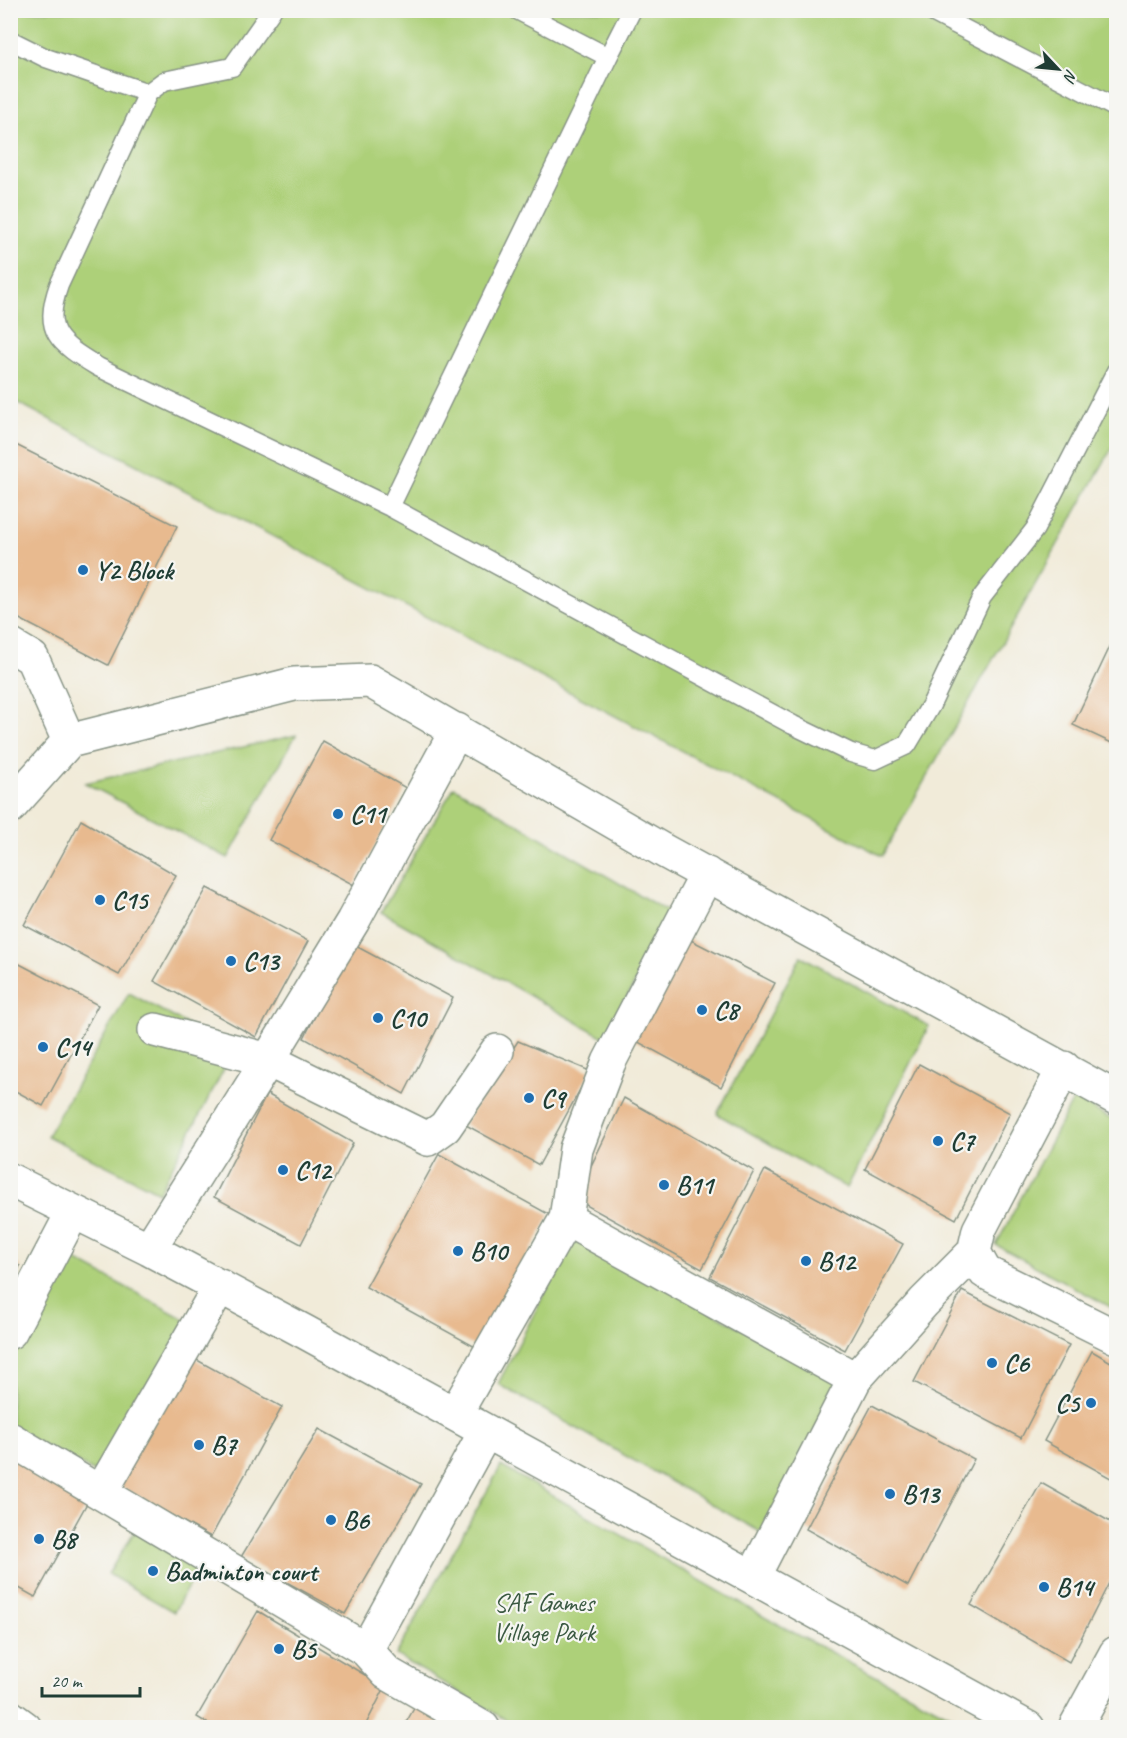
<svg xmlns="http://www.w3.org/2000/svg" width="1127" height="1738" viewBox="0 0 1127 1738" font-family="Caveat,sans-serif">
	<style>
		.green { fill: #add079; stroke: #668656; stroke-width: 1.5 }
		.building { fill: #e8ba8f }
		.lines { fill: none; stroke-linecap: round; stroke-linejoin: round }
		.lane-casing { stroke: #889486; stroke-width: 21 }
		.street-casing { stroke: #889486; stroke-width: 36 }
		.lane { stroke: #fff; stroke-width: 18 }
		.street { stroke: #fff; stroke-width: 33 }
		.poi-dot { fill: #1f6fb2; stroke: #f6f6f2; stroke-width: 2 }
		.labels { text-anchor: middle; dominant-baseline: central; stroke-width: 4.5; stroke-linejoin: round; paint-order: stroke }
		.poi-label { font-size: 26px; font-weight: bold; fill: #1f3d34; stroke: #f6f6f2; text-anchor: start }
		.park-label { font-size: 26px; fill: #3b5a42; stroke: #f6f6f2 }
	</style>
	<rect width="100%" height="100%" fill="#f6f6f2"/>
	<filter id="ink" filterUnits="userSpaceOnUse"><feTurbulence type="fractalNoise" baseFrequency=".0167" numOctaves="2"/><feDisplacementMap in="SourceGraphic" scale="12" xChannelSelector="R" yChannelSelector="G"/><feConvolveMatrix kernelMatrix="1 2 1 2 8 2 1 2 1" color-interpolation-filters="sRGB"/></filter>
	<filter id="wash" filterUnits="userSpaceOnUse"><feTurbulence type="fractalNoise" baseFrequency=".008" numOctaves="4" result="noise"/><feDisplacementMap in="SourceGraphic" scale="24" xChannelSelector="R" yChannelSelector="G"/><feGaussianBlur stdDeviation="1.35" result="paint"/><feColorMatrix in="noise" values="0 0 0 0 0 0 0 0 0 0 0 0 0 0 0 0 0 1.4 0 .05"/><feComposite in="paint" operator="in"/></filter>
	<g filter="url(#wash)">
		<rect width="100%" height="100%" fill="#f1ebd9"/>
		<!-- green -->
		<path class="green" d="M10 11H1116V441L882 856 11 399Z
			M296 735 228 858 85 783Z
			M454 787 672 914 605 1038 381 912Z
			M801 956 929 1026 847 1188 717 1114Z
			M129 993 234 1050 159 1192 47 1136Z
			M1074 1098 1116 1122V1310L996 1245Z
			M573 1238 840 1381 764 1534 498 1384Z
			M61 1252 188 1321 103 1476 11 1429 10 1348Z
			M501 1466 766 1618 972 1727H518L396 1655Z
			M134 1532 198 1568 174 1612 108 1574Z"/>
		<g id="blocks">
			<!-- building -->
			<path class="building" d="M10 442 177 526 108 665 10 614Z
				M1116 634V745L1073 725Z
				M323 741 406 788 354 885 269 840Z
				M81 820 176 875 119 975 24 925Z
				M207 888 308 941 256 1037 154 981Z
				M683 936 775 983 721 1087 629 1037Z
				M352 944 453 998 404 1094 304 1038Z
				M10 959 98 1005 43 1106 10 1088Z
				M518 1041 590 1071 539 1165 464 1124Z
				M919 1064 1010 1113 956 1219 865 1169Z
				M267 1094 353 1143 301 1244 214 1197Z
				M624 1098 754 1171 702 1269 575 1199Z
				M439 1154 550 1215 477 1348 366 1287Z
				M765 1170 903 1244 845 1350 710 1277Z
				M10 1261 20 1266 10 1285Z
				M962 1291 1069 1345 1021 1438 914 1382Z
				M1092 1351 1116 1365V1481L1044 1441Z
				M188 1355 282 1407 211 1537 116 1484Z
				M872 1405 974 1459 908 1586 806 1529Z
				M319 1429 421 1484 345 1614 241 1557Z
				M10 1448 92 1494 35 1597 10 1583Z
				M1041 1483 1116 1525V1569L1069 1662 971 1605Z
				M258 1611 385 1687 364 1728H215L197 1717Z
				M416 1705 454 1728H403Z"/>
		</g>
	</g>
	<g filter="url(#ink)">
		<use href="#blocks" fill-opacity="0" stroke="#889486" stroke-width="1.5"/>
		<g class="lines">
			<!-- lane casing -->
			<g class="lane-casing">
				<path id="lane" d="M272 10 232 67 164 81 148 93 59 285C42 333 59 343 98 367L390 507 793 725 851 753 875 760 907 745 931 705 982 597 1035 529 1116 371
					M517 10 608 57 632 10
					M928 10 1116 108
					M10 40 46 58 148 93
					M390 507 608 57"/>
			</g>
			<!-- street casing -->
			<g class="street-casing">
				<path id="street" d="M10 645 32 658 69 741
					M10 807 69 741 294 684 370 681 664 851 1116 1098
					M155 1030 268 1060 353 921 457 730
					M1064 1068 979 1230 974 1252 985 1272 1116 1337
					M10 1180 149 1249 305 1332 1028 1728
					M566 1219 576 1149 609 1062 707 874
					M149 1249 268 1060 428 1139 445 1127 497 1051
					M10 1332 73 1212
					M855 1379 924 1302 974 1252
					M455 1414 566 1219 855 1379 753 1577
					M10 1439 366 1650
					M101 1492 220 1286
					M10 1717 25 1728
					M483 1728 387 1673 366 1650 486 1431
					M1075 1728 1116 1653"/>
			</g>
			<!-- lane -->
			<use href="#lane" class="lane"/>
			<!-- street -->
			<use href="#street" class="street"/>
		</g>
	</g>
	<!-- markers -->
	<g class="poi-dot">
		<circle cx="83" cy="570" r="6"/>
		<circle cx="338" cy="814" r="6"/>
		<circle cx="100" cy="900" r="6"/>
		<circle cx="231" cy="961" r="6"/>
		<circle cx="702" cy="1010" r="6"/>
		<circle cx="378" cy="1018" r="6"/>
		<circle cx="43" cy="1047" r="6"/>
		<circle cx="529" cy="1098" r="6"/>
		<circle cx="938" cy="1141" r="6"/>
		<circle cx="283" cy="1170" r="6"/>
		<circle cx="664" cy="1185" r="6"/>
		<circle cx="458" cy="1251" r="6"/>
		<circle cx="806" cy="1261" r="6"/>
		<circle cx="992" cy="1363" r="6"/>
		<circle cx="1091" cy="1403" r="6"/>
		<circle cx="199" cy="1445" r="6"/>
		<circle cx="890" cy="1494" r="6"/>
		<circle cx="331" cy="1520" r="6"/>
		<circle cx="39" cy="1539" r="6"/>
		<circle cx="153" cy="1571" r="6"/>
		<circle cx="1044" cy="1587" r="6"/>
		<circle cx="279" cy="1649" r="6"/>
	</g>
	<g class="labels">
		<!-- poi labels -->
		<g class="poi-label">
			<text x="95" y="570">Y2 Block</text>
			<text x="350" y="814">C11</text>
			<text x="112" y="900">C15</text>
			<text x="243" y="961">C13</text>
			<text x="714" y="1010">C8</text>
			<text x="390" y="1018">C10</text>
			<text x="55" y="1047">C14</text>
			<text x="541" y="1098">C9</text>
			<text x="950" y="1141">C7</text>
			<text x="295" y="1170">C12</text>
			<text x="676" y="1185">B11</text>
			<text x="470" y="1251">B10</text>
			<text x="818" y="1261">B12</text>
			<text x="1004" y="1363">C6</text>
			<text x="1079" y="1403" text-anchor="end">C5</text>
			<text x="211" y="1445">B7</text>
			<text x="902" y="1494">B13</text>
			<text x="343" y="1520">B6</text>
			<text x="51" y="1539">B8</text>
			<text x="165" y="1571">Badminton court</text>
			<text x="1056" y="1587">B14</text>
			<text x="291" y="1649">B5</text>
		</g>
		<!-- park labels -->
		<g class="park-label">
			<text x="544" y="1602">SAF Games<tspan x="544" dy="30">Village Park</tspan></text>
		</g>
	</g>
	<!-- margin -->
	<rect width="1127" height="1738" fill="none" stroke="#f6f6f2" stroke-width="36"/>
	<!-- north arrow -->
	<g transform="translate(1058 69) rotate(116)" stroke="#f6f6f2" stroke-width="4.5" paint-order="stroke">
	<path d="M0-4.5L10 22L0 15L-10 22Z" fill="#1f3d34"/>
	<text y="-9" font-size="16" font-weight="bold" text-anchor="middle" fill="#1f3d34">N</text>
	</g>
	<!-- scale -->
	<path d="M42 1687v9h98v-9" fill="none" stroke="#1f3d34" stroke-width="3"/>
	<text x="51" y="1687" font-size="18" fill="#1f3d34" stroke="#f6f6f2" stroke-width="4.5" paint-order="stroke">20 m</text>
</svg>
